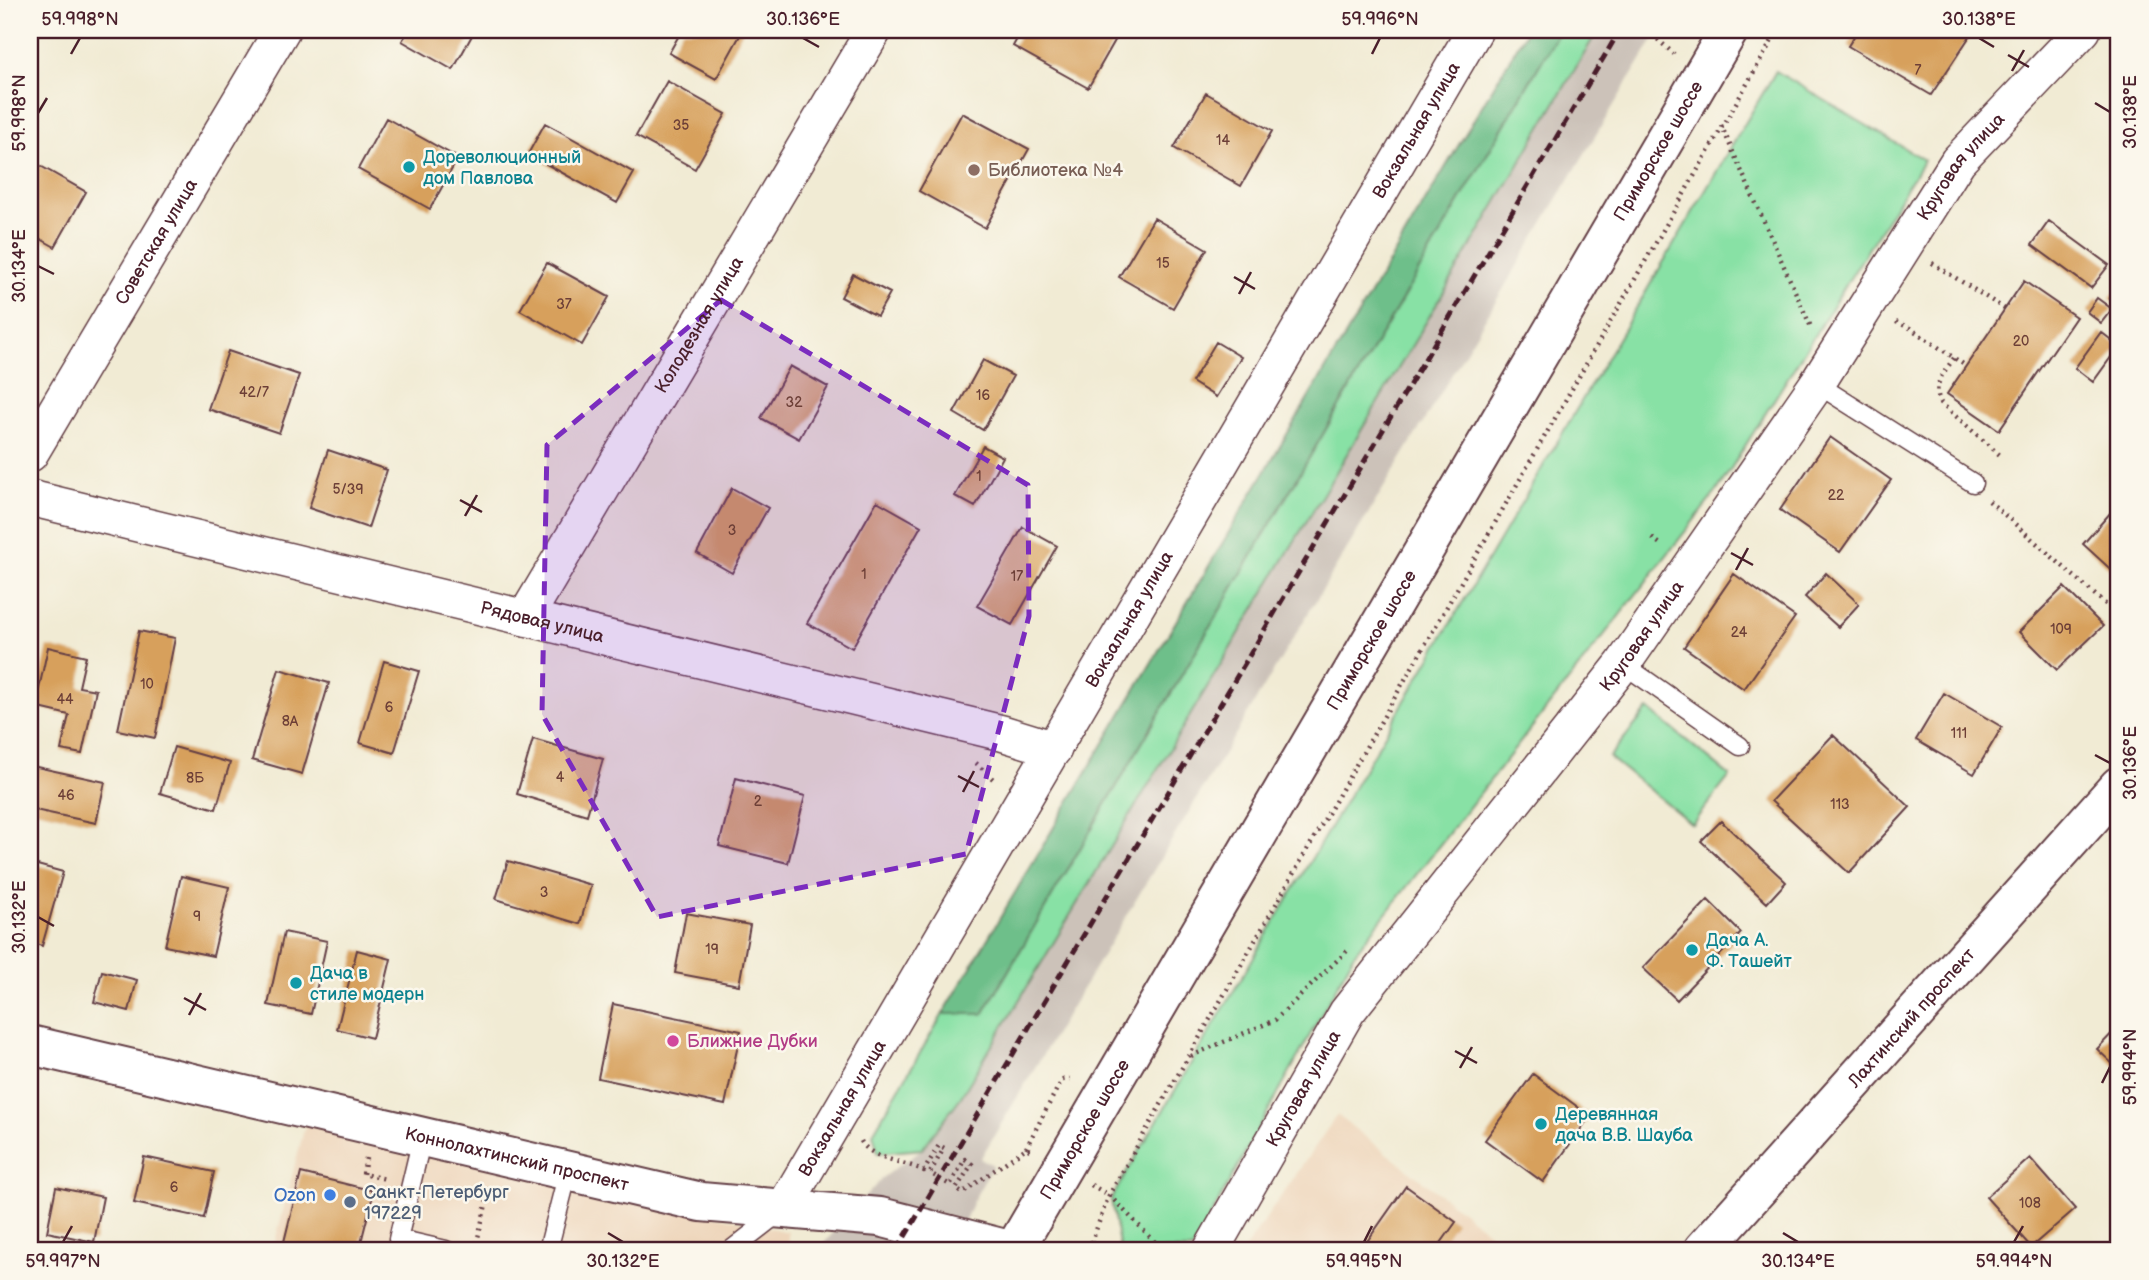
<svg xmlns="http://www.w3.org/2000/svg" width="2149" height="1280" viewBox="0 0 2149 1280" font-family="'Balsamiq Sans',sans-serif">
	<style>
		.built { fill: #eed6bb }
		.industrial { fill: #ccc2b9 }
		.green { fill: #88e1a5; stroke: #698068; stroke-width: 2 }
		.forest { fill: #6ebf8a; stroke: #5c6f5a; stroke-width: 2 }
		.building { fill: #d7a05b }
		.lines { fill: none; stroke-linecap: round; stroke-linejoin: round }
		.lane-casing { stroke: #633e44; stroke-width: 21 }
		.street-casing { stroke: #633e44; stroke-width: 38 }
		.secondary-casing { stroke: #633e44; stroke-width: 42 }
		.primary-casing { stroke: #633e44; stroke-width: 42 }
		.path { stroke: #633e44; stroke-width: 4.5; stroke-dasharray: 2 5; stroke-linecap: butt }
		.lane { stroke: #fff; stroke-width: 18 }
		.street { stroke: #fff; stroke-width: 35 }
		.secondary { stroke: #fff; stroke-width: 38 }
		.primary { stroke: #fff; stroke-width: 38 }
		.rail { stroke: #4a1f2b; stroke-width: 5; stroke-dasharray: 10 5; stroke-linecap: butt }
		.marked { fill: #7b2cbf; fill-opacity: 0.2; stroke: #7b2cbf; stroke-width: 5; stroke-dasharray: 14 9; stroke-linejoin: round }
		.ticks { fill: none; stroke: #4a1f2b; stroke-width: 2.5 }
		.culture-dot { fill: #0f9aa8; stroke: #fbf7ec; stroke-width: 2.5 }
		.education-dot { fill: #8d6e63; stroke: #fbf7ec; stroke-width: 2.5 }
		.hotel-dot { fill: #d1479c; stroke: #fbf7ec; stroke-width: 2.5 }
		.shop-dot { fill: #3f7fe0; stroke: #fbf7ec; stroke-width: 2.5 }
		.service-dot { fill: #5c6f8a; stroke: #fbf7ec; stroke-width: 2.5 }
		.labels { text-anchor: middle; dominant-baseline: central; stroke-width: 5; stroke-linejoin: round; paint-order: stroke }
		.number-label { font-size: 14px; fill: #6d3f37 }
		.street-label { font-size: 18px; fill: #4a1f2b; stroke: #fbf7ec }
		.culture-label { font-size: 18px; fill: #0d838f; stroke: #fbf7ec; text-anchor: start }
		.education-label { font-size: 18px; fill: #785e54; stroke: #fbf7ec; text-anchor: start }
		.hotel-label { font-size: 18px; fill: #b23c85; stroke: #fbf7ec; text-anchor: start }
		.service-label { font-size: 18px; fill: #4e5e75; stroke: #fbf7ec; text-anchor: start }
		.shop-label { font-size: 18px; fill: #366cbe; stroke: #fbf7ec; text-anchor: end }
		.neatline { fill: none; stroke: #4a1f2b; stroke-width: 2.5 }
		.ticks-label { font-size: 18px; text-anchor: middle; fill: #4a1f2b }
	</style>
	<rect width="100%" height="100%" fill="#fbf7ec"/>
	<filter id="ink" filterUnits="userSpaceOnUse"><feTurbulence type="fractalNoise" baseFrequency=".0143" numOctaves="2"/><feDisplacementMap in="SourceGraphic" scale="14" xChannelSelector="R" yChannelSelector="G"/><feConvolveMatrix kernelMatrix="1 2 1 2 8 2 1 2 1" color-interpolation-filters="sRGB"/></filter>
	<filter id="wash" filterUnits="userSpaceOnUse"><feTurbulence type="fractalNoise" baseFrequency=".00686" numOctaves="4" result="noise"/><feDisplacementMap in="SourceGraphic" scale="28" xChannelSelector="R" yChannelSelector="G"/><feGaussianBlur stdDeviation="1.57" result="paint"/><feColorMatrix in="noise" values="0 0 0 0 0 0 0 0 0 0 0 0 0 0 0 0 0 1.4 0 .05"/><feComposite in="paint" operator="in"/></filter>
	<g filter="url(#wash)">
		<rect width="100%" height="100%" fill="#f1ebd4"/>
		<!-- built -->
		<path class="built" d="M1337 1115 1512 1250H1244Z
			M306 1122 788 1232V1250H273Z"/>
		<!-- industrial -->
		<path class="industrial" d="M1598 30H1659L980 1159 993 1165 972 1203 953 1250H818L883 1177 922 1149 961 1097 1428 319Z"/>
		<!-- green -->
		<path class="green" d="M1560 30H1598L1428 319 961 1097 922 1149 878 1153 873 1133 943 1014H983Z
			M1776 71 1924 160 1717 491 1355 953 1192 1250H1120L1111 1199Z
			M1648 709 1730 776 1692 824 1609 757Z"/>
		<!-- forest -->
		<path class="forest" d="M1527 30H1560L983 1014H943Z"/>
		<g id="blocks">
			<!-- building -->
			<path class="building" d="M409 30H475L453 70 402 41Z
				M682 30H743L716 79 669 53Z
				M1022 30H1121L1088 88 1013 46Z
				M1858 30H1974L1931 95 1848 46Z
				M667 81 726 114 695 169 636 136Z
				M1206 93 1272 131 1241 186 1174 148Z
				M962 113 1029 149 985 228 919 191Z
				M386 118 458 158 430 209 358 169Z
				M545 123 634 173 617 203 528 154Z
				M30 160 86 192 55 247 30 233Z
				M1154 218 1207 249 1173 308 1119 277Z
				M2049 221 2109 265 2091 288 2032 245Z
				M547 263 609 297 582 345 520 310Z
				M853 274 890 293 877 316 841 297Z
				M2024 281 2076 317 1999 430 1947 394Z
				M2119 286V305L2110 299Z
				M2097 298 2112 309 2101 323 2087 312Z
				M2101 332 2119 346 2093 382 2075 368Z
				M1216 342 1241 357 1216 397 1192 382Z
				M228 351 299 375 279 433 208 409Z
				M983 360 1013 376 983 430 954 413Z
				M790 366 828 387 799 439 761 418Z
				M1830 437 1891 480 1840 552 1780 510Z
				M983 446 1003 457 975 507 955 496Z
				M328 450 387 470 368 528 309 508Z
				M732 488 768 508 732 573 697 553Z
				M877 501 921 526 852 648 807 623Z
				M2119 503V577L2083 544Z
				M1023 527 1057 546 1012 625 977 606Z
				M1826 573 1859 604 1838 627 1805 597Z
				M1734 574 1795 617 1744 689 1684 647Z
				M2064 587 2103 626 2057 670 2019 632Z
				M139 631 175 638 155 738 118 730Z
				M48 647 86 656 79 687 96 690 82 754 61 750 69 715 35 707Z
				M384 661 419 671 394 753 360 743Z
				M279 669 329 683 302 774 252 760Z
				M1944 693 2002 727 1974 774 1916 740Z
				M1833 735 1910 807 1849 873 1771 801Z
				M533 739 603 759 587 815 517 794Z
				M174 747 230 763 216 809 160 793Z
				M32 766 105 782 96 823 30 809Z
				M736 778 805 796 788 863 719 846Z
				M1721 821 1786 882 1767 903 1701 841Z
				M508 861 591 885 580 924 496 899Z
				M30 863 63 872 42 946 30 942Z
				M181 876 229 887 213 956 165 946Z
				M1708 900 1741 933 1677 1000 1643 968Z
				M686 913 750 925 739 985 675 973Z
				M284 932 327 941 311 1014 268 1005Z
				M357 950 391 959 372 1038 337 1029Z
				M102 971 137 980 129 1011 94 1002Z
				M613 1004 741 1031 725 1105 598 1078Z
				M2119 1026V1070L2097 1049Z
				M1533 1074 1590 1116 1543 1182 1485 1140Z
				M144 1157 214 1172 204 1218 134 1203Z
				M2030 1158 2075 1209 2031 1247 1986 1197Z
				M301 1173 374 1191 359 1250H282Z
				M1406 1186 1456 1222 1436 1250H1361Z
				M56 1187 103 1197 94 1242 47 1232Z"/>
		</g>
	</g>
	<g filter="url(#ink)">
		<use href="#blocks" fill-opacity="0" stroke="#633e44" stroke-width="2"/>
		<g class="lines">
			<!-- lane casing -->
			<g class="lane-casing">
				<path id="lane" d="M1817 384 1973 483
					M1623 664 1740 746
					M422 1138 398 1239 446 1250
					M548 1250 568 1172
					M731 1250 780 1212"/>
			</g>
			<!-- street casing -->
			<g class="street-casing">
				<g id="street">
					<path id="s1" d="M30 454 282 30"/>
					<path id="s2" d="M30 498 1002 733 1054 749"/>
					<path id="s3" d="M525 618 874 30"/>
					<path id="s4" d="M783 1209 1475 30"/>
					<path id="s5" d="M1211 1250 1347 1012 1623 664 1817 384 1958 161 2083 30"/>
				</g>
			</g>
			<!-- secondary casing -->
			<g class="secondary-casing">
				<g id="secondary">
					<path id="s6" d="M30 1045 701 1202 880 1217 1009 1250"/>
				</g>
			</g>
			<!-- primary casing -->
			<g class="primary-casing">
				<g id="primary">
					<path id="s7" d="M1014 1250 1729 30"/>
					<path id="s8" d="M1703 1250 2119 786"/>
				</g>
			</g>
			<!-- path -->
			<path class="path" d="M1647 30 1674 54
				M1721 125 1811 327
				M1932 263 2005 309
				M1896 322 1910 328 1966 366
				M1954 358C1944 373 1931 385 1941 403L2001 456
				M1989 501 2119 616
				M1652 538 1663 546
				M976 763 993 779
				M1191 1056 1275 1020 1349 949
				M861 1141C871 1160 906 1161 924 1171L939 1145 944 1148 930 1173 950 1185 965 1159 972 1164 956 1189 962 1193 1026 1148 1030 1150
				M1026 1148 1058 1087 1063 1080 1070 1079
				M366 1158 363 1174 386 1179
				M1091 1185 1109 1195 1163 1250
				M1089 1249 1109 1195 1778 30
				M475 1250 490 1188"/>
			<!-- lane -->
			<use href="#lane" class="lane"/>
			<!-- street -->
			<use href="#street" class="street"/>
			<!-- secondary -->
			<use href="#secondary" class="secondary"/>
			<!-- primary -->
			<use href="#primary" class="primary"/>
			<!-- rail -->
			<path class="rail" d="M897 1250 1620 30"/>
		</g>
	</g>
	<!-- marked area -->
	<path class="marked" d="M721 300 1028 485 1029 616 966 854 657 917 542 714 547 445Z"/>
	<!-- ticks -->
	<path class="ticks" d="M803 38 819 47M1979 38 1994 47M71 54 80 38M1372 54 1380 38M2008 55 2029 67M2012 71 2024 50M2095 103 2110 112M38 113 47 98M38 266 54 274M1234 277 1255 289M1239 294 1251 272M460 500 482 512M465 516 477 495M1731 553 1753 565M1736 570 1748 548M2095 755 2110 763M958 776 979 787M963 792 974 771M38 917 54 926M184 998 206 1010M189 1015 201 993M1455 1051 1477 1063M1460 1068 1472 1047M2102 1083 2110 1067M608 1233 623 1242M1783 1233 1798 1242M63 1242 72 1226M1364 1242 1372 1226M2014 1242 2023 1226"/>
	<!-- markers -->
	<g class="culture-dot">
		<circle cx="409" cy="167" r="7"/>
		<circle cx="1692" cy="950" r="7"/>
		<circle cx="296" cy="983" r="7"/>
		<circle cx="1541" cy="1124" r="7"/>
	</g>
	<circle class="education-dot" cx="974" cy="170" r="7"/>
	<circle class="hotel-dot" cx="673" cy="1041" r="7"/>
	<circle class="shop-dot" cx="330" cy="1195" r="7"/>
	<circle class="service-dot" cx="350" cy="1202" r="7"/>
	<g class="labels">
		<!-- number labels -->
		<g class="number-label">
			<text x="1918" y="70">7</text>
			<text x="681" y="125">35</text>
			<text x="1223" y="140">14</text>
			<text x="1163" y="263">15</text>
			<text x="564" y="304">37</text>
			<text x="2021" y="341">20</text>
			<text x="254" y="392">42/7</text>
			<text x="983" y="395">16</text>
			<text x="794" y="402">32</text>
			<text x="979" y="476">1</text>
			<text x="348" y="489">5/39</text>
			<text x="1836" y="495">22</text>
			<text x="732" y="530">3</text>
			<text x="864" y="574">1</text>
			<text x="1017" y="576">17</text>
			<text x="2061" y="629">109</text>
			<text x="1739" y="632">24</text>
			<text x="147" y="684">10</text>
			<text x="65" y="699">44</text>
			<text x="389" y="707">6</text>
			<text x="290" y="721">8А</text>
			<text x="1959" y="733">111</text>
			<text x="560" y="777">4</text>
			<text x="195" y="778">8Б</text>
			<text x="66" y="795">46</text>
			<text x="758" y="801">2</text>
			<text x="1840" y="804">113</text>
			<text x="544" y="892">3</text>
			<text x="197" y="916">9</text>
			<text x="712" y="949">19</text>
			<text x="174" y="1187">6</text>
			<text x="2030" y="1203">108</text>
		</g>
		<!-- street labels -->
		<g class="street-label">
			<text stroke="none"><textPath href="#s4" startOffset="1251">Вокзальная улица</textPath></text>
			<text stroke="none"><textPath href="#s7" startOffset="1274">Приморское шоссе</textPath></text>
			<text stroke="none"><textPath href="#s5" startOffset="1320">Круговая улица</textPath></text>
			<text stroke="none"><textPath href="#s1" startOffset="247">Советская улица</textPath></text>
			<text stroke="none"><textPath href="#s3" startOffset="341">Колодезная улица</textPath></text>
			<text stroke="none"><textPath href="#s4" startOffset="684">Вокзальная улица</textPath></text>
			<text stroke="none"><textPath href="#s2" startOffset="527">Рядовая улица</textPath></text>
			<text stroke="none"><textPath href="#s5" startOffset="752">Круговая улица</textPath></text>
			<text stroke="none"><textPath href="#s7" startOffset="707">Приморское шоссе</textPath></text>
			<text stroke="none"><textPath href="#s8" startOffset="312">Лахтинский проспект</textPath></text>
			<text stroke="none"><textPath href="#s5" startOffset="186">Круговая улица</textPath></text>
			<text stroke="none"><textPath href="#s4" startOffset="117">Вокзальная улица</textPath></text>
			<text stroke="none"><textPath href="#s7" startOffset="140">Приморское шоссе</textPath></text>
			<text stroke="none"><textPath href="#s6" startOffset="500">Коннолахтинский проспект</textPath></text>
		</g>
		<!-- culture labels -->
		<g class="culture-label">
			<text x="423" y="157">Дореволюционный<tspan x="423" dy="21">дом Павлова</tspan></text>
			<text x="1706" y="940">Дача А.<tspan x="1706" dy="21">Ф. Ташейт</tspan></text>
			<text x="310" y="973">Дача в<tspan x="310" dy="21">стиле модерн</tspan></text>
			<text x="1555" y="1114">Деревянная<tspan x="1555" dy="21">дача В.В. Шауба</tspan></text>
		</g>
		<!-- education labels -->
		<g class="education-label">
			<text x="988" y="170">Библиотека №4</text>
		</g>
		<!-- hotel labels -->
		<g class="hotel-label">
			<text x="687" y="1041">Ближние Дубки</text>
		</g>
		<!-- service labels -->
		<g class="service-label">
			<text x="364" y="1192">Санкт-Петербург<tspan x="364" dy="21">197229</tspan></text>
		</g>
		<!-- shop labels -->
		<g class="shop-label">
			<text x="316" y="1195">Ozon</text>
		</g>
	</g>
	<!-- margin -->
	<rect width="2149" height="1280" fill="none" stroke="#fbf7ec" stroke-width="77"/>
	<rect x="38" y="38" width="2072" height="1204" class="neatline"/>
	<g class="ticks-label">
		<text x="80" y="25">59.998°N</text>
		<text x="803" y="25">30.136°E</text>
		<text x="1380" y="25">59.996°N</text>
		<text x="1979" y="25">30.138°E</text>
		<text transform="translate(2130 112) rotate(-90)" y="6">30.138°E</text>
		<text transform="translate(19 113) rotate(-90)" y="6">59.998°N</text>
		<text transform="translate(19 266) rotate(-90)" y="6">30.134°E</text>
		<text transform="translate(2130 763) rotate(-90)" y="6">30.136°E</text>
		<text transform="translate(19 917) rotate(-90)" y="6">30.132°E</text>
		<text transform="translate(2130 1067) rotate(-90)" y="6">59.994°N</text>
		<text x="63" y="1267">59.997°N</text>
		<text x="623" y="1267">30.132°E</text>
		<text x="1364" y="1267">59.995°N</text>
		<text x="1798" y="1267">30.134°E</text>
		<text x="2014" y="1267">59.994°N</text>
	</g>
</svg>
